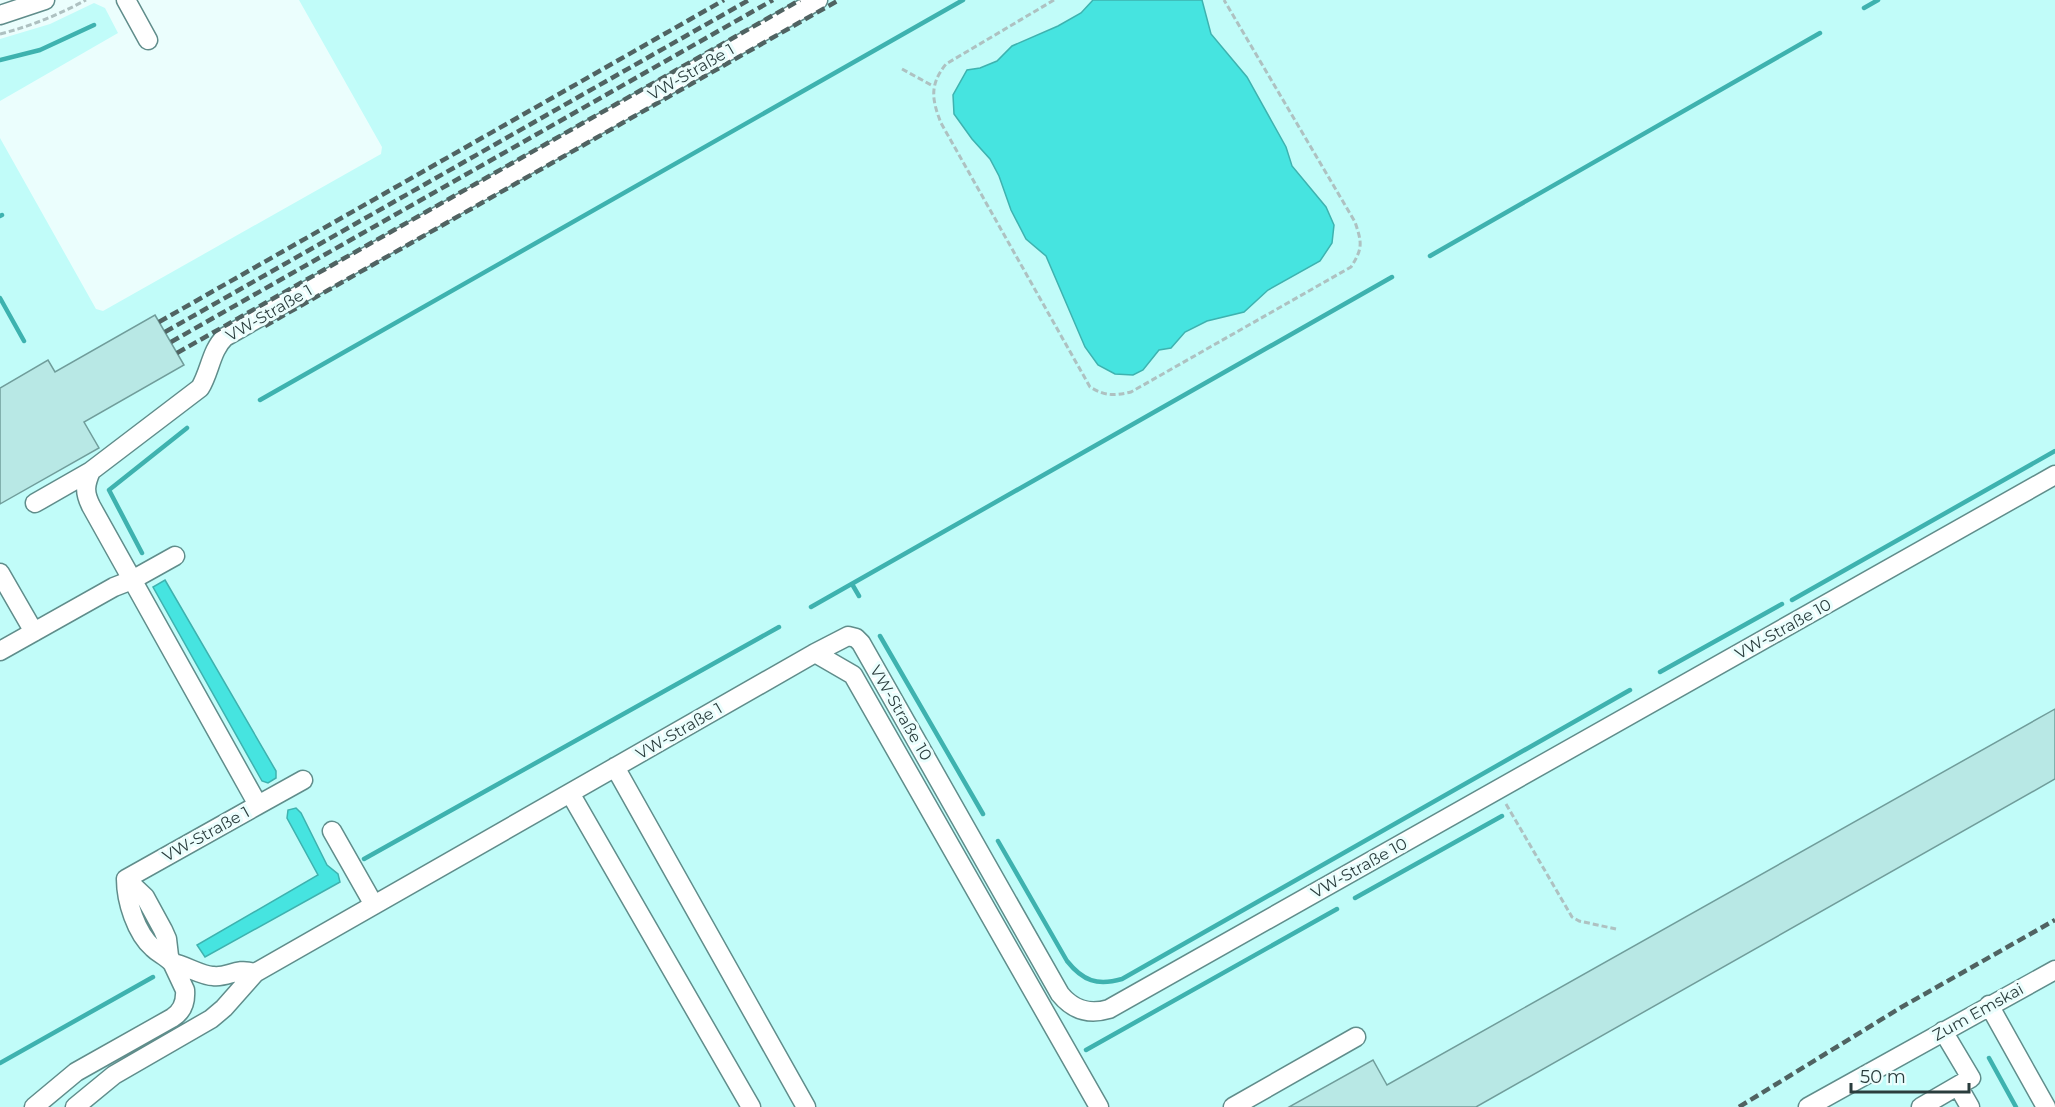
<svg xmlns="http://www.w3.org/2000/svg" width="2055" height="1107" viewBox="0 0 2055 1107" font-family="Montserrat,sans-serif">
	<style>
		.built { fill: #c1fcf9 }
		.water { fill: #46e4e0; stroke: #3eb2af; stroke-width: 1.5 }
		.lines { fill: none; stroke-linecap: round; stroke-linejoin: round }
		.stream { stroke: #3eb2af; stroke-width: 4.5 }
		.building { fill: #b8e8e5; stroke: #709d9b; stroke-width: 1.5 }
		.minor-casing { stroke: #608d8b; stroke-width: 21 }
		.path { stroke: #aec1c1; stroke-width: 3; stroke-dasharray: 6 3; stroke-linecap: butt }
		.minor { stroke: #fff; stroke-width: 18 }
		.rail { stroke: #506362; stroke-width: 4.5; stroke-dasharray: 9 4.5; stroke-linecap: butt }
		.labels { text-anchor: middle; dominant-baseline: central; stroke-width: 6; stroke-linejoin: round; paint-order: stroke }
		.street-label { font-size: 16px; fill: #2a3d3d; stroke: #ebfefd }
	</style>
	<rect width="100%" height="100%" fill="#ebfefd"/>
	<!-- built -->
	<path class="built" d="M299 0H2055V1107H0V138L96 309 103 311 381 154 382 147Z
		M94 3 105 8 118 33 0 101V39L50 24Z"/>
	<!-- water -->
	<path class="water" d="M1093 0H1202L1211 34 1247 77 1286 147 1292 166 1326 207 1334 225 1332 243 1320 261 1268 290 1244 312 1207 321 1185 332 1171 348 1159 350 1143 370 1133 375 1115 374 1098 365 1085 347 1046 256 1026 239 1011 210 999 176 990 159 972 139 954 114 953 95 967 70 980 68 997 61 1012 46 1058 26 1081 13Z
		M165 580 276 771V778L268 783 262 781 153 587Z
		M296 808 301 813 327 865 338 874 340 882 205 957 197 945 318 875 287 818 288 810Z"/>
	<g class="lines">
		<!-- stream -->
		<path class="stream" d="M1864 8 1878 0
			M0 60 40 50 94 25
			M0 216 2 215
			M1430 256 1820 33
			M0 298 24 341
			M260 400 963 0
			M142 553 109 490 187 428
			M852 584 859 596
			M1792 600 2055 451
			M811 607 1392 277
			M880 636 983 814
			M1660 672 1782 604
			M998 841 1067 961C1083 981 1097 986 1122 979L1630 690
			M364 859 779 627
			M1355 898 1502 816
			M1086 1050 1337 909
			M1989 1058 2016 1107
			M0 1063 153 977"/>
	</g>
	<!-- building -->
	<path class="building" d="M155 315 184 365 84 422 99 448 0 504V388L48 360 55 372Z
		M2055 709V779L1476 1107H1289L1373 1060 1387 1085Z"/>
	<g class="lines">
		<!-- minor casing -->
		<g class="minor-casing">
			<path id="minor" d="M126 0 148 40
				M0 15 45 0
				M35 503 91 471
				M0 573 34 632
				M0 651 114 587 132 580 175 556
				M815 653 853 675 1099 1107
				M615 767 806 1107
				M570 793 751 1107
				M258 805 303 780
				M332 831 374 905
				M126 879 258 805 91 506C84 492 85 485 91 471L200 388C210 372 211 350 225 337L818 0
				M126 879C126 901 136 933 153 948 159 954 166 956 172 963
				M172 963C185 965 202 976 213 976 229 978 235 967 255 973
				M1989 1005 2046 1107
				M1958 1086 1970 1107
				M34 1107 76 1072 172 1018C182 1012 186 1003 185 990L169 956 167 939 163 930 145 897 126 879
				M75 1107 114 1075 211 1019 224 1008 255 973 815 653 848 636 856 638 861 643 1060 994C1073 1010 1089 1015 1109 1009L2055 475
				M1233 1107 1356 1037
				M1808 1107 2055 970
				M1921 1107 1971 1078 1943 1031"/>
		</g>
		<!-- path -->
		<path class="path" d="M1054 0 946 64C929 85 932 100 941 123L1090 387C1105 396 1114 396 1131 392L1351 267C1363 248 1362 243 1355 222L1224 0
			M0 34C31 26 58 15 86 0
			M902 69 933 86
			M1506 804 1572 917 1579 921 1616 929"/>
		<!-- minor -->
		<use href="#minor" class="minor"/>
		<!-- rail -->
		<path class="rail" d="M159 322 724 0
			M265 326 839 0
			M165 332 749 0
			M171 342 773 0
			M177 353 800 0
			M1739 1107 1900 1008 2055 920"/>
	</g>
	<g class="labels">
		<!-- street labels -->
		<g class="street-label">
			<text transform="translate(691 72) rotate(-30)">VW-Straße 1</text>
			<text transform="translate(269 313) rotate(-30)">VW-Straße 1</text>
			<text transform="translate(1783 629) rotate(-29)">VW-Straße 10</text>
			<text transform="translate(901 713) rotate(60)">VW-Straße 10</text>
			<text transform="translate(679 731) rotate(-30)">VW-Straße 1</text>
			<text transform="translate(206 834) rotate(-29)">VW-Straße 1</text>
			<text transform="translate(1359 868) rotate(-29)">VW-Straße 10</text>
			<text transform="translate(1978 1012) rotate(-29)">Zum Emskai</text>
		</g>
	</g>
	<!-- scale -->
	<path d="M1851 1083v9h118v-9" fill="none" stroke="#2a3d3d" stroke-width="3"/>
	<text x="1860" y="1083" font-size="18" fill="#2a3d3d" stroke="#ebfefd" stroke-width="4.5" paint-order="stroke">50 m</text>
</svg>
